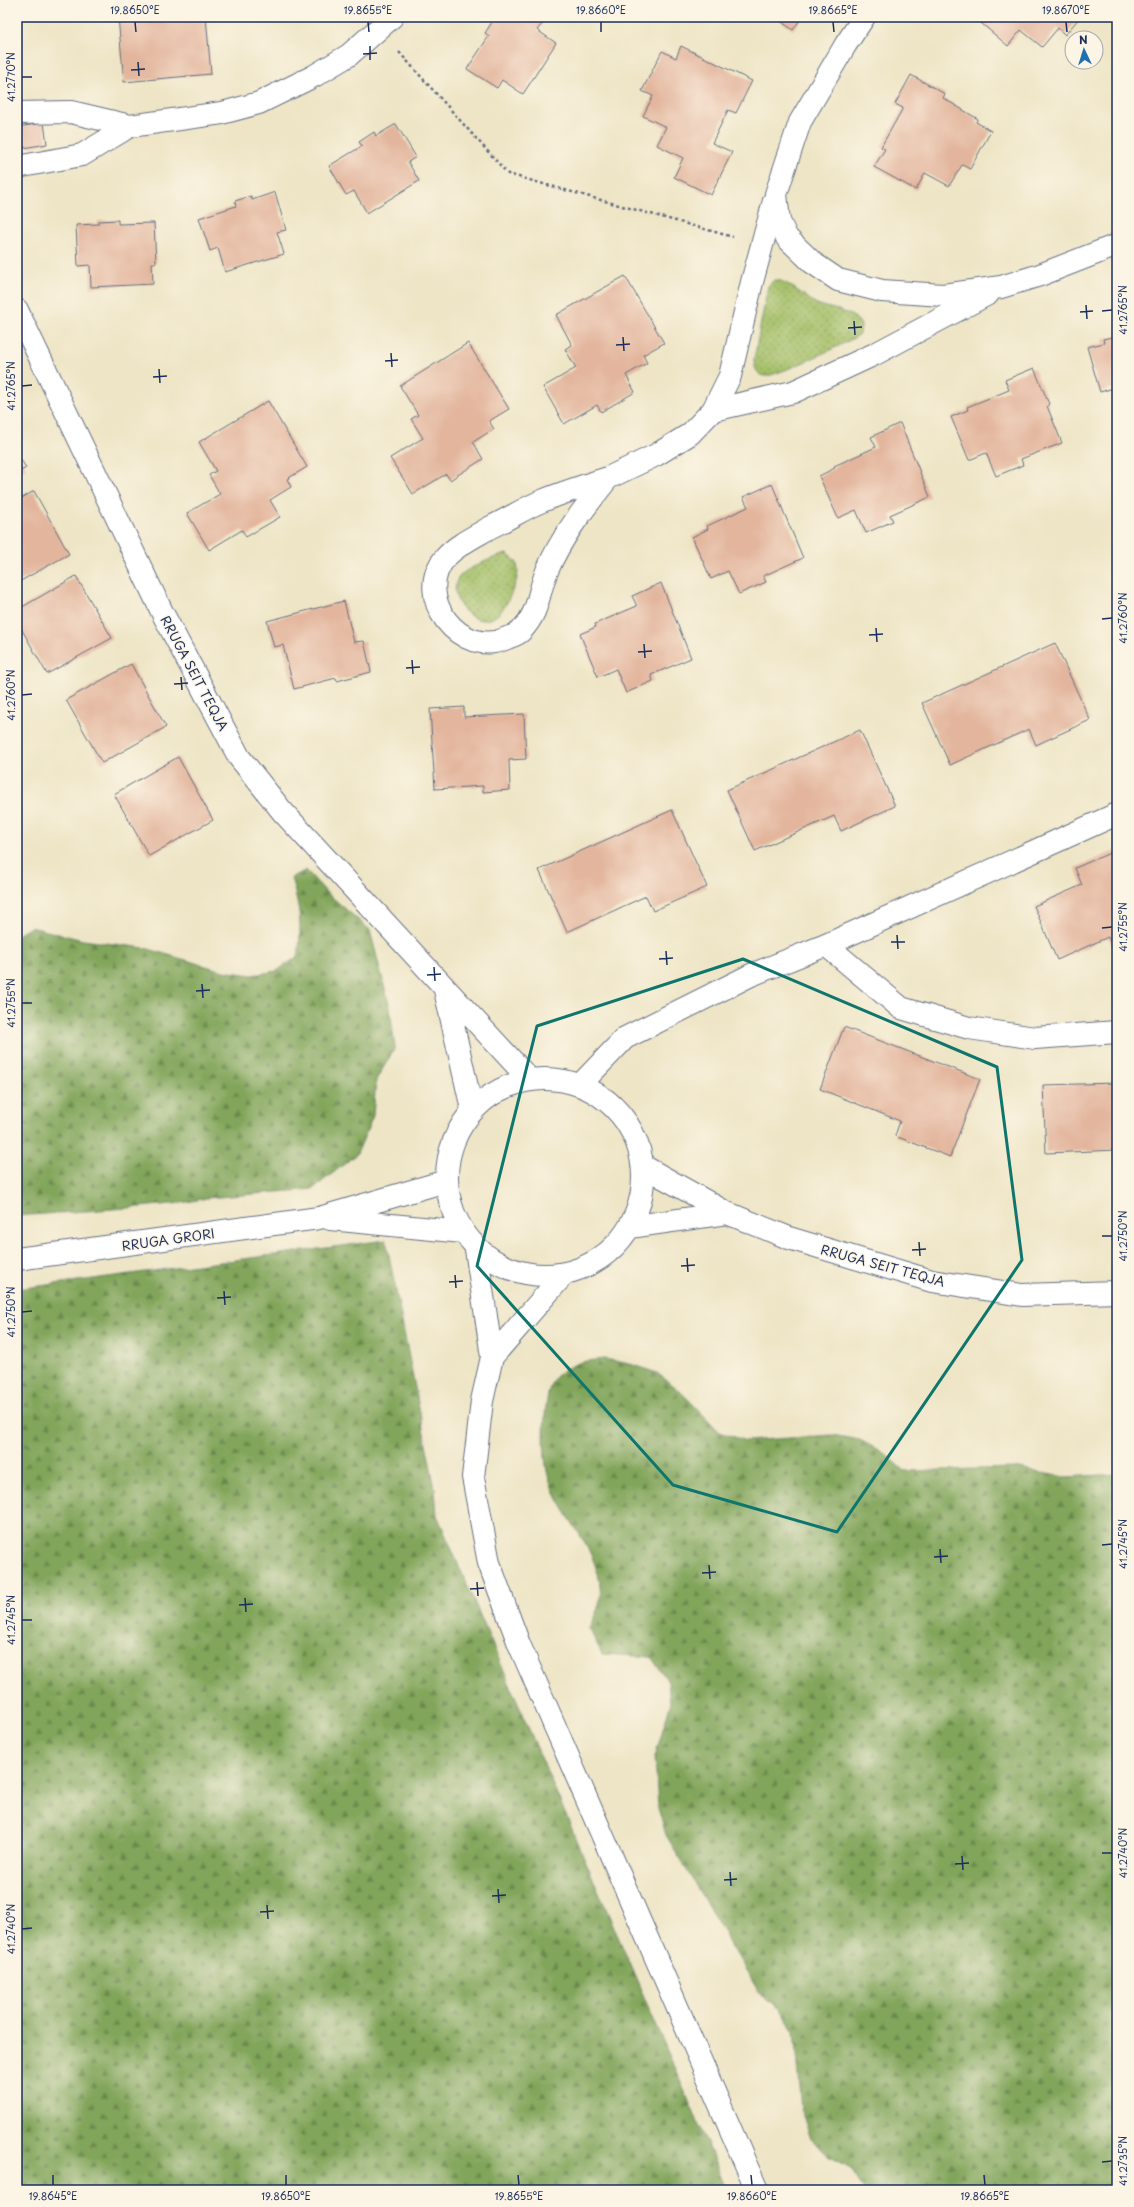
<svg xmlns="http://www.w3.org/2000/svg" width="1134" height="2207" viewBox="0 0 1134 2207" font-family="'Playpen Sans',sans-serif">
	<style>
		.grass { fill: url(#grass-dots); stroke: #5e7662 }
		.forest { fill: url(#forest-firs); stroke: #4e6a5c }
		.building { fill: #e3b59d }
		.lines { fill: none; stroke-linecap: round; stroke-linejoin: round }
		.minor-casing { stroke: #656f82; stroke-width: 24 }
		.tertiary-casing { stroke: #656f82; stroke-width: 24 }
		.secondary-casing { stroke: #656f82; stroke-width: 24 }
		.path { stroke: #656f82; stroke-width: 2.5; stroke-dasharray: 3 3; stroke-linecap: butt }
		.minor { stroke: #fff; stroke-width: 22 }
		.tertiary { stroke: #fff; stroke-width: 22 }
		.secondary { stroke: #fff; stroke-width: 22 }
		.marked { fill: none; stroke: #0f766e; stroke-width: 3; stroke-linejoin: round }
		.ticks { fill: none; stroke: #1b2f5e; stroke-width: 1.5 }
		.labels { text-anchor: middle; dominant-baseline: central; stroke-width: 3; stroke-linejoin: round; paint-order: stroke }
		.street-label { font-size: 13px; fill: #1b2f5e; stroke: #fcf5e5 }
		.neatline { fill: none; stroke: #1b2f5e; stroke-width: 1.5 }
		.ticks-label { font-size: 10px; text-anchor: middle; fill: #1b2f5e }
	</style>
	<defs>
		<pattern id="grass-dots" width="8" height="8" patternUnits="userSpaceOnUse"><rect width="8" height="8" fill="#a2be65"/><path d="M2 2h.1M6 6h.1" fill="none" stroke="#839b56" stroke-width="1.8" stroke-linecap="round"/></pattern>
		<pattern id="forest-firs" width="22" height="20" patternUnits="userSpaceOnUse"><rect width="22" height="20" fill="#81a55a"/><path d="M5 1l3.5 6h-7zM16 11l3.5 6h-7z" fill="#69874e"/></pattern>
	</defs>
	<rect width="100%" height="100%" fill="#fcf5e5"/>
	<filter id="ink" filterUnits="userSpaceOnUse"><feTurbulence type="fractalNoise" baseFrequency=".025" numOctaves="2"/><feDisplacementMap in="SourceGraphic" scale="8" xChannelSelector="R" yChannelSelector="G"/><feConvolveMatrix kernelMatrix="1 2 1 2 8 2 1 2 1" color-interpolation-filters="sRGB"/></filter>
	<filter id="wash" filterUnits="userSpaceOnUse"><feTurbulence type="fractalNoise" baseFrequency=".012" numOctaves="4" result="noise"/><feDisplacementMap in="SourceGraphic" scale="16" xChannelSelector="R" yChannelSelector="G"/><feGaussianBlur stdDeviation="0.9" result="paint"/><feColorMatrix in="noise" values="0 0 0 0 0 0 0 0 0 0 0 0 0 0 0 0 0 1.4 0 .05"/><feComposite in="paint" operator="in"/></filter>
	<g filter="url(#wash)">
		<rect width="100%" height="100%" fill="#eee5c6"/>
		<!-- grass -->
		<path class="grass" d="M774 280C787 279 805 298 817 304 832 310 853 310 861 325L860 334C852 341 773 378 764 376 756 374 754 366 754 359L768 286Z
			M507 554 516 561C521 574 515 584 510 596 487 652 437 595 462 574 470 567 496 556 507 554Z"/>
		<!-- forest -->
		<path class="forest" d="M306 870 327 893 370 930 390 1008 395 1048 376 1080 373 1116 357 1154 313 1189 207 1198 182 1203 128 1208 17 1216V935L31 927 83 940 145 948 223 971 252 975 277 971 298 956C302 926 300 907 291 878Z
			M386 1240 435 1489 437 1515 727 2190H17V1289Z
			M605 1359 630 1364 657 1373 678 1389 720 1432 746 1441 832 1435 860 1440 884 1453 904 1471 1013 1468 1065 1477 1117 1474V2190H864L851 2169 829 2156 811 2139 801 2110 794 2031 781 2009 760 1994 666 1835 658 1808 655 1756 670 1705 668 1681 651 1657 602 1654 589 1628C598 1609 603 1601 599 1579 592 1541 558 1512 548 1475 542 1456 542 1393 555 1377 557 1374 562 1372 565 1370 580 1360 587 1361 605 1359Z"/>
		<g id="blocks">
			<!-- building -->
			<path class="building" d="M118 17H206L211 74 124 82Z
				M500 17H534L543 23 537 30 556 43 523 94 502 80 497 88 467 69 489 36 485 33 494 19 497 21Z
				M775 17H802L793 30Z
				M974 17H1080L1065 35 1058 28 1042 47 1021 30 1008 46Z
				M681 46 752 81 736 113 728 110 712 143 732 152 711 195 674 177 683 158 657 145 666 127 643 116 653 96 642 91 662 51 676 58Z
				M911 75 945 94 943 98 978 119 976 122 991 131 970 169 962 165 949 186 925 173 916 190 874 167 885 149 881 147 903 108 895 104Z
				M44 123 47 144 17 149V127Z
				M396 124 416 157 408 162 419 181 367 213 354 191 346 195 329 166 362 146 359 142 374 132 376 136Z
				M275 192 286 230 277 232 284 254 225 272 218 248 210 251 199 218 236 206 235 201 251 196 252 200Z
				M118 220V224L154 223 156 263H152L153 284 91 287 90 265 78 266 76 225 98 224V221Z
				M625 276 664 343 643 355 647 363 626 375 635 392 601 412 597 405 564 424 543 387 576 368 565 349 572 345 556 315Z
				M1117 336V387L1100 392 1087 347 1104 343 1103 339Z
				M468 343 509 409 489 421 494 429 473 442 483 459 450 480 446 474 413 494 390 458 423 438 411 419 418 415 400 386Z
				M1034 368 1049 404 1047 406 1062 443 1021 459 1023 465 996 476 986 453 969 460 951 417 968 410 967 407 1009 390 1005 380Z
				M268 401 307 467 287 479 291 487 270 500 280 517 246 537 242 530 209 550 187 513 220 494 209 475 216 471 199 442Z
				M900 423 930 497 890 515 893 521 866 533 856 510 838 518 819 476 835 468 834 466 876 447 871 437Z
				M17 453 26 468 17 473Z
				M772 484 803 558 763 576 766 582 739 594 728 571 711 579 692 537 708 529 707 526 748 507 743 497Z
				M34 491 69 554 17 583V501Z
				M76 576 112 638 47 674 17 621V610Z
				M661 583 691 658 651 675 653 681 626 693 616 669 598 677 580 634 596 627 595 624 637 606 632 596Z
				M344 601 354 642 364 641 371 672 337 681 336 678 294 689 283 645 274 647 267 621Z
				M1055 643 1090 720 1036 745 1029 729 950 765 922 703Z
				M131 664 166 727 102 763 66 700Z
				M464 707V717L524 714 526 759 509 760 510 790 483 792V786L435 789 430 709Z
				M860 730 895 806 841 831 834 816 755 851 727 790Z
				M178 757 213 820 149 856 114 794Z
				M672 810 707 887 653 911 646 896 567 932 539 870Z
				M1117 850V957L1108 937 1057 960 1034 906 1082 885 1075 868Z
				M844 1027 980 1079 950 1157 895 1136 900 1121 820 1089Z
				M1117 1083V1150L1046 1153 1043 1085Z"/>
		</g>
	</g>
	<g filter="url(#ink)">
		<use href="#blocks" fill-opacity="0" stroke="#656f82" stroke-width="1"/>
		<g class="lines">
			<!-- minor casing -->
			<g class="minor-casing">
				<path id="minor" d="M864 17 846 44 800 122 776 194 779 221 787 238 813 263 838 280 882 291 943 295 1001 287 1040 275 1117 245
					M17 113 71 112 130 126 222 113 259 103 314 76 349 55 392 17
					M17 167 82 155 130 126
					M713 410 730 376 752 282 774 201
					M608 478C585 507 561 537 547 571 537 595 540 611 521 631 517 635 512 636 507 638 461 660 411 596 446 557 458 544 476 536 491 527 508 519 525 508 542 501 564 492 586 485 608 478Z
					M608 478 656 455 690 434 713 410 793 392 875 354 988 294
					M826 945 901 1008 969 1028 1035 1038 1117 1032
					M581 1084 625 1038 751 975 826 945 1117 814
					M476 1249 492 1357 482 1401 473 1477 489 1563 519 1644 757 2190
					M492 1357 564 1274"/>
			</g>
			<!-- tertiary casing -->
			<g class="tertiary-casing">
				<path id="tertiary" d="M17 310 163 614 239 757 282 811 529 1079
					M445 990 472 1109"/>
			</g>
			<!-- secondary casing -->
			<g class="secondary-casing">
				<path id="secondary" d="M447 1177a98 98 0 1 1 196 0a98 98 0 1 1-196 0Z
					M643 1166 727 1213 789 1238 932 1281 1022 1295 1117 1292
					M330 1219 463 1232
					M630 1227 727 1213
					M17 1259 319 1218 446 1181"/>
			</g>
			<!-- path -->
			<path class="path" d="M399 52 508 174 733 237"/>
			<!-- minor -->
			<use href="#minor" class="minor"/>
			<!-- tertiary -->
			<use href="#tertiary" class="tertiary"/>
			<!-- secondary -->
			<use href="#secondary" class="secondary"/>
		</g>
	</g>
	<!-- marked area -->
	<path class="marked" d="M743 959 997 1067 1022 1260 837 1532 673 1485 477 1266 537 1026Z"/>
	<!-- ticks -->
	<path class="ticks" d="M135 22 136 32M368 22 369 32M601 22V32M833 22 834 32M1066 22 1067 32M370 46V60M363 54 377 53M138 62 139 76M131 70 145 69M22 77H32M1086 305 1087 319M1102 311 1112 310M1080 312 1093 311M854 321 855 335M848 328 862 327M623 337 624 351M616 345 630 344M391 353 392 367M385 361 398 360M159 369 160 383M153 377 167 376M22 386 32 385M1102 619 1112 618M876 628 877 642M869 635 883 634M644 644 645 658M638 652 652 651M412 660 413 674M406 668 420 667M181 677 182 690M174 684 188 683M22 695 32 694M1102 928 1112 927M897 935 898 949M891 942H905M666 951 667 965M659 959 673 958M434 967 435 981M427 975 441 974M202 984 203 998M196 991 210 990M22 1003H32M1102 1236H1112M919 1242 920 1256M912 1250 926 1249M687 1258 688 1272M681 1266 695 1265M455 1275 456 1288M449 1282 463 1281M224 1291 225 1305M217 1298 231 1297M22 1312 32 1311M1102 1545 1112 1544M940 1549 941 1563M934 1557 948 1556M709 1565 710 1579M702 1573 716 1572M477 1582 478 1596M470 1589 484 1588M245 1598 246 1612M239 1605 253 1604M22 1620H32M1102 1853H1112M962 1856 963 1870M955 1864 969 1863M730 1872 731 1886M724 1880 737 1879M498 1889 499 1903M492 1896 506 1895M267 1905 268 1919M260 1912 274 1911M22 1929 32 1928M1102 2162 1112 2161M53 2175V2185M286 2175V2185M518 2175 519 2185M751 2175 752 2185M984 2175 985 2185"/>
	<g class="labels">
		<!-- street labels -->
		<g class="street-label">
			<text transform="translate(195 673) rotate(62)">RRUGA SEIT TEQJA</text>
			<text transform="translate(168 1239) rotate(-8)">RRUGA GRORI</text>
			<text transform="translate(883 1265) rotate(15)">RRUGA SEIT TEQJA</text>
		</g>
	</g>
	<!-- margin -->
	<rect width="1134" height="2207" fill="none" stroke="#fcf5e5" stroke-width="44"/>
	<!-- north arrow -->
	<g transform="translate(1084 50) rotate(356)"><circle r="19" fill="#fcf5e5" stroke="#a2a6af"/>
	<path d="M0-3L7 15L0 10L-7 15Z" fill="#1f6fb2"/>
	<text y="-6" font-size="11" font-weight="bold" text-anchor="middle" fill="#1b2f5e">N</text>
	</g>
	<rect x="22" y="22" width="1090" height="2163" class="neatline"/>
	<g class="ticks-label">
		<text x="135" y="14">19.8650°E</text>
		<text x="368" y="14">19.8655°E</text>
		<text x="601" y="14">19.8660°E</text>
		<text x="833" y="14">19.8665°E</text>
		<text x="1066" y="14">19.8670°E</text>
		<text transform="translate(11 77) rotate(-90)" y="4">41.2770°N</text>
		<text transform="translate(1123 310) rotate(-90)" y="4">41.2765°N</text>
		<text transform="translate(11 386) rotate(-90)" y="4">41.2765°N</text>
		<text transform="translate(1123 618) rotate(-90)" y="4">41.2760°N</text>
		<text transform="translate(11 695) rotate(-90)" y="4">41.2760°N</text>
		<text transform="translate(1123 927) rotate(-90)" y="4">41.2755°N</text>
		<text transform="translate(11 1003) rotate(-90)" y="4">41.2755°N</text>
		<text transform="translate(1123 1236) rotate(-90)" y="4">41.2750°N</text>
		<text transform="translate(11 1312) rotate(-90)" y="4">41.2750°N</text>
		<text transform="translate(1123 1544) rotate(-90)" y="4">41.2745°N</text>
		<text transform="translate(11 1620) rotate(-90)" y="4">41.2745°N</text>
		<text transform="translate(1123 1853) rotate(-90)" y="4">41.2740°N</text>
		<text transform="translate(11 1929) rotate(-90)" y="4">41.2740°N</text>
		<text transform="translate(1123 2161) rotate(-90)" y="4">41.2735°N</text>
		<text x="53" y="2200">19.8645°E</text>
		<text x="286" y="2200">19.8650°E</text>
		<text x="519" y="2200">19.8655°E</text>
		<text x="752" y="2200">19.8660°E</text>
		<text x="985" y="2200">19.8665°E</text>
	</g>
</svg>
